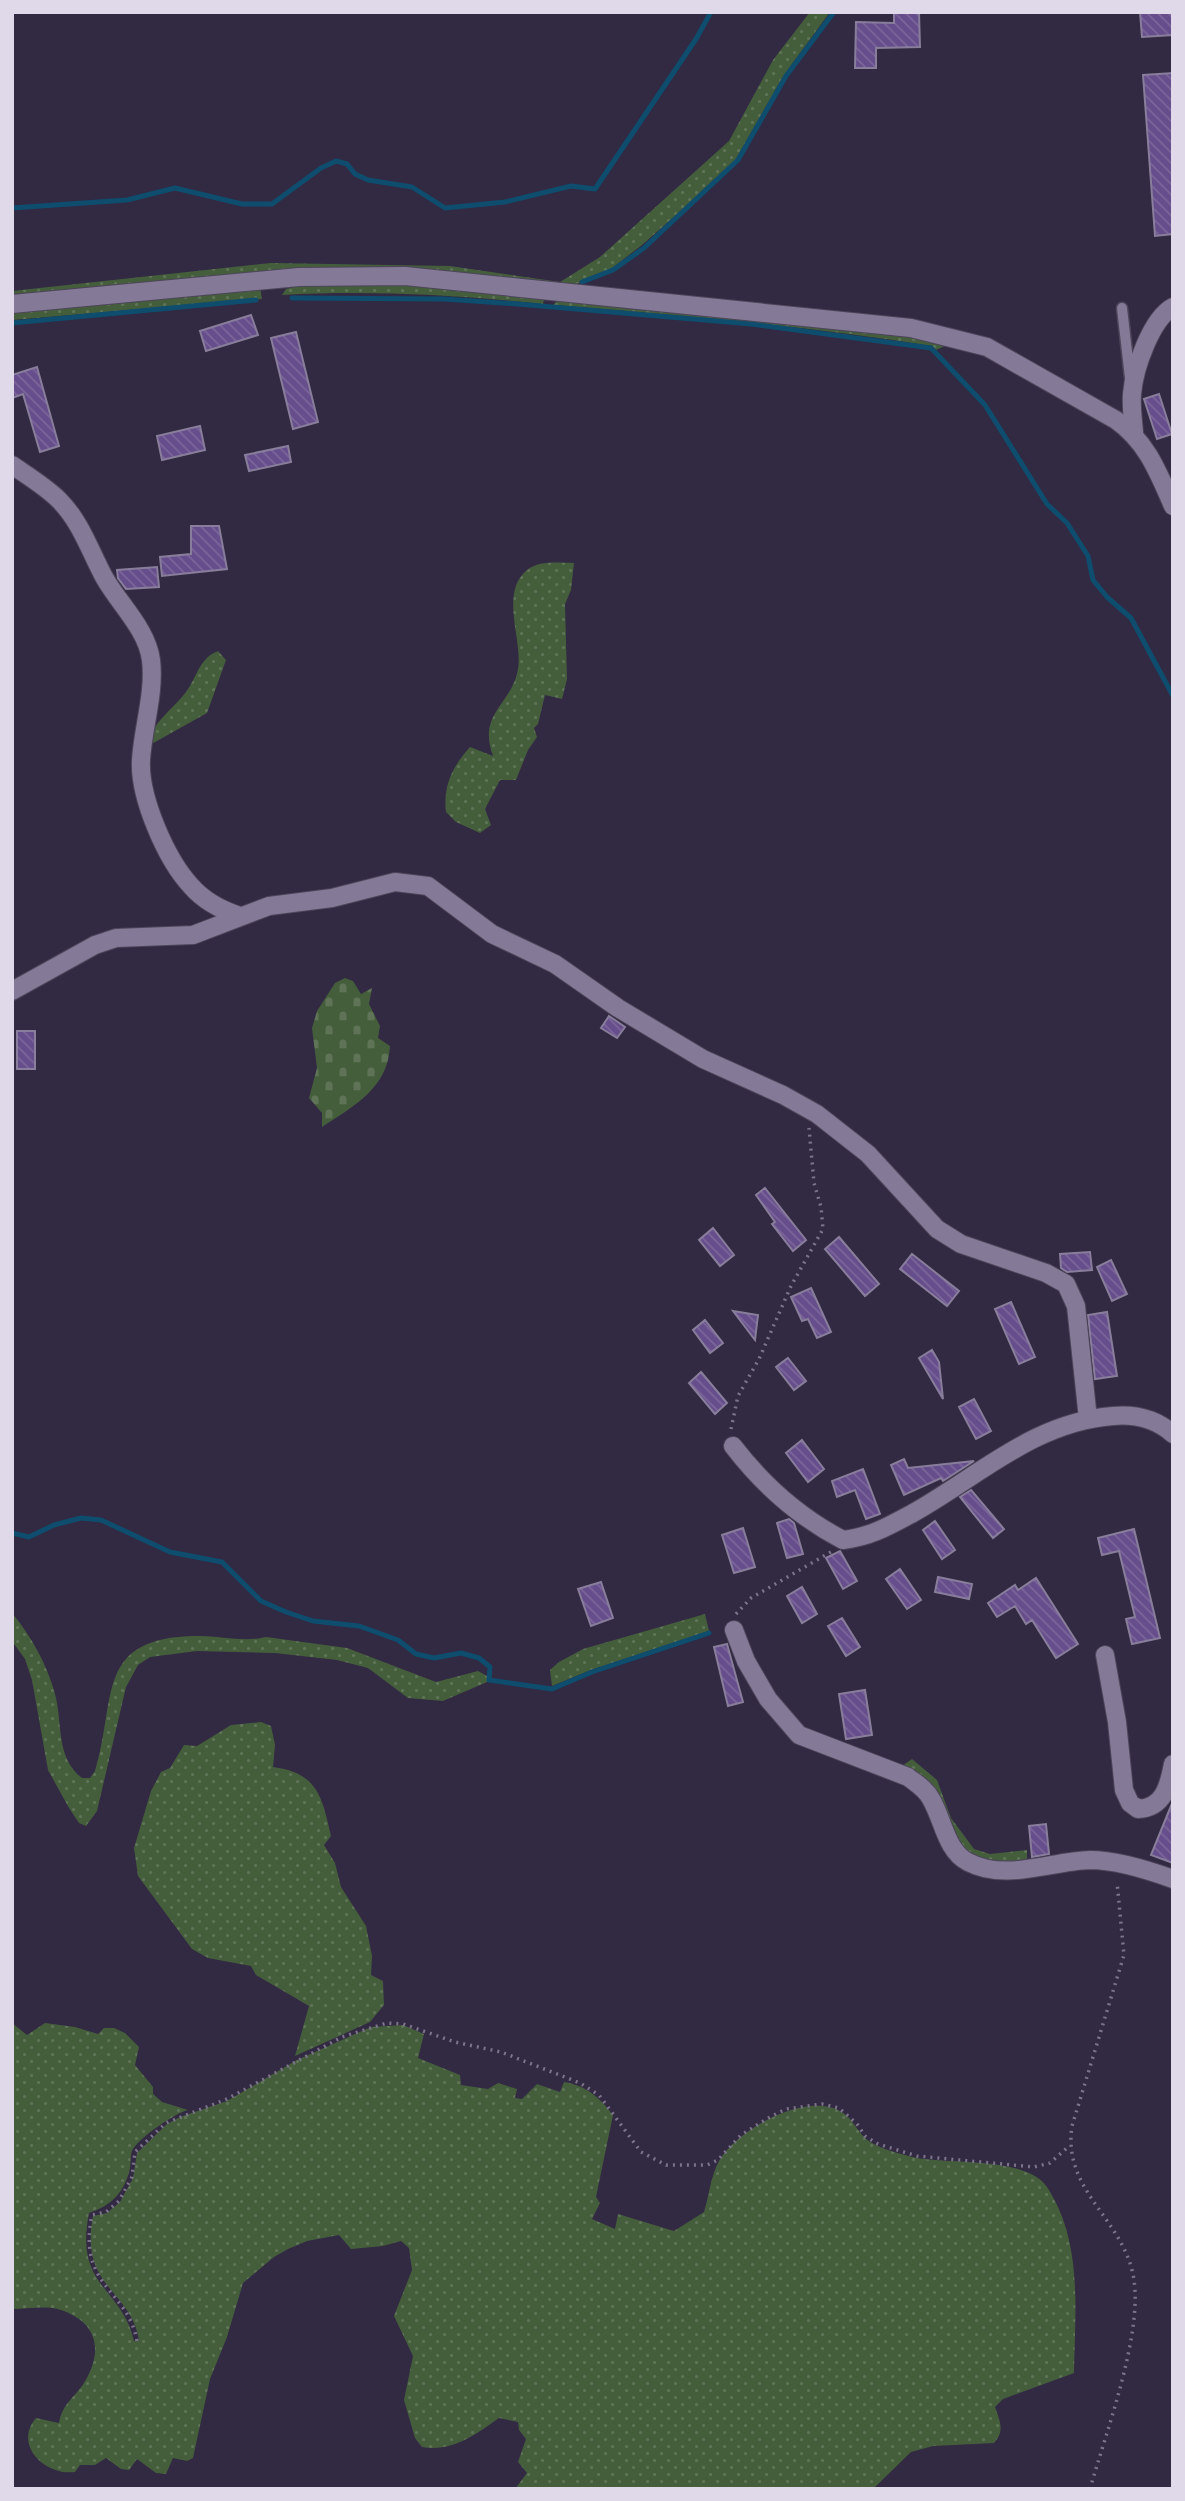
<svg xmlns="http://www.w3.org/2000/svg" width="1185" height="2501" viewBox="0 0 1185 2501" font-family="Figtree,sans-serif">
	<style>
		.grass { fill: url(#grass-dots) }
		.cemetery { fill: url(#cemetery-stones) }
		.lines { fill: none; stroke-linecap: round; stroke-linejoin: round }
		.stream { stroke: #0e4d6e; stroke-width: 5 }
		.building { fill: url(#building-back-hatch); stroke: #887e9b; stroke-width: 2 }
		.service-casing { stroke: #4d455a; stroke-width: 13 }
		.minor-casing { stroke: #4d455a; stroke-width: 20 }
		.path { stroke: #7c748a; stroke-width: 3.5; stroke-dasharray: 2 5; stroke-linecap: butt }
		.service { stroke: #847a97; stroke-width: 10 }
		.minor { stroke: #847a97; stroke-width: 18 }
	</style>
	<defs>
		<pattern id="grass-dots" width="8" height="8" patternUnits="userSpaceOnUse" patternTransform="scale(1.75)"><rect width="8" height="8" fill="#445e3b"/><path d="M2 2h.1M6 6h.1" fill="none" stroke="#5f7457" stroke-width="1.8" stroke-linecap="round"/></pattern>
		<pattern id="cemetery-stones" width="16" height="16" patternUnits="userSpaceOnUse" patternTransform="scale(1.75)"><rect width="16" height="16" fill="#445e3b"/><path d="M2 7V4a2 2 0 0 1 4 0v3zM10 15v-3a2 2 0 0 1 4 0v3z" fill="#5f7457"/></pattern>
		<pattern id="building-back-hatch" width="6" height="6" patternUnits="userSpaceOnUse" patternTransform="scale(1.75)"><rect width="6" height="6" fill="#664d8b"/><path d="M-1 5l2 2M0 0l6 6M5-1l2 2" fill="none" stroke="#7b669b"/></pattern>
	</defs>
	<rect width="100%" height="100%" fill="#322942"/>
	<!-- grass -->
	<path class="grass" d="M810 12H830L784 75 736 159 718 178 642 245 612 268 570 287 449 274 12 299V291L271 263 450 266 560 282 600 257 729 141 773 60Z
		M404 283 545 295 543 304C456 295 370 290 282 295L286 289 302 285Z
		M260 287 262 299 12 320V309Z
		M561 297 954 342 936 350 932 346C806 326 679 315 553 305Z
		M574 563 571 590 565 604 567 679 562 699 545 695 538 724 534 728 537 737 528 750 516 780H500L485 809 491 825 480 833 456 822 446 812C443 786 452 767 470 747L493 756C477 713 512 705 518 669 523 640 499 593 527 570 540 560 559 563 574 563Z
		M218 651 226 660 207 713 148 746C151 721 175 709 188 689 198 674 200 658 218 651Z
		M12 1613C31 1636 47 1664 55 1694 63 1723 55 1757 82 1778H90L95 1771C117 1699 94 1637 196 1636 219 1635 243 1643 266 1637L347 1648 436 1682 478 1671 487 1676V1682L443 1701 408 1698 368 1668 337 1660 275 1653 197 1651 150 1657 138 1665 126 1687 97 1811 86 1826 79 1823 69 1808 48 1770 32 1680 25 1659 12 1641Z
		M705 1614 709 1631 591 1670 552 1686 550 1670 559 1662 583 1649Z
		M261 1722 271 1726 275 1745 273 1767C318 1773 322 1797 331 1836L324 1845 335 1863 341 1887 366 1926 372 1956 371 1975 383 1981 384 2005 370 2022 295 2056 309 2006 256 1975 251 1966 208 1958 192 1949 138 1876 134 1848 151 1791 161 1772 170 1768 184 1745 197 1746 231 1725Z
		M912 1759 937 1780 951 1818 974 1849 990 1854 1027 1850V1865L972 1859 902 1766Z
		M12 2023 27 2035 45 2023 75 2027 98 2034 104 2028H114L125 2033 139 2047 135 2065 153 2087V2094L162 2102 188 2110C175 2113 137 2139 132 2151 130 2156 131 2163 130 2168 125 2192 111 2206 89 2213 74 2287 122 2287 134 2341L139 2340C131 2290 79 2287 93 2216L107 2213 120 2202 133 2178 137 2153 167 2124 180 2117 227 2101 297 2060 371 2027 403 2025 424 2034 418 2058 460 2075 461 2085 488 2089 498 2083 517 2089 515 2098 522 2099 537 2084 560 2092 564 2082C587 2086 599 2097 613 2115L596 2197 600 2203 592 2219 615 2229 618 2214 674 2231 704 2212C709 2196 711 2175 719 2161 737 2130 802 2093 838 2110 850 2115 855 2127 863 2136 874 2148 901 2154 917 2158 950 2164 1027 2157 1047 2187 1083 2242 1075 2310 1074 2373L1003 2399 995 2407C1000 2421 1005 2431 994 2443L933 2446 911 2452 873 2489H515L527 2473 518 2462 526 2439 519 2430 518 2422 499 2418C475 2435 453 2452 422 2447L415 2438 404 2400 413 2356 394 2316 412 2270 409 2248 401 2241 383 2246 351 2249 339 2235 307 2241 288 2249 274 2257 243 2283 227 2337 210 2379 193 2458 187 2461 173 2458 166 2474 156 2473 137 2459 129 2470 121 2469 106 2458 95 2465H80L75 2472C45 2476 13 2445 36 2418L59 2423C62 2404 75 2397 84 2383 103 2352 99 2323 61 2310 47 2305 27 2309 12 2309Z"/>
	<!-- cemetery -->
	<path class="cemetery" d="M345 978 353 981 361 994 372 988 369 1004 380 1026 378 1038 390 1046C388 1088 354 1106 322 1127V1113L309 1098 317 1068 312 1028 317 1011 335 983Z"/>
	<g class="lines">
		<!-- stream -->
		<path class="stream" d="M12 208 127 200 175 188 242 204H272L321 168 336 161 347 164 355 174 368 180 412 187 445 208 505 202 571 186 595 189 696 39 711 12
			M582 282 613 270 644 248 738 160 786 76 834 12
			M292 298 444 299 518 304 751 324 931 348 985 405 1047 504 1067 523 1088 556 1093 580 1107 597 1131 618 1173 696
			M12 323 256 300
			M12 1533 29 1537 54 1525 81 1518 101 1520 170 1552 222 1562 261 1601 286 1612 313 1621 359 1626 398 1640 416 1654 434 1658 461 1653 479 1658 490 1667 489 1680 552 1689 592 1672 709 1633"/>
	</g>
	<!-- building -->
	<path class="building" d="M894 12H919L920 47 876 48V68H855L856 22 894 23Z
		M1140 12H1173V35L1142 37Z
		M1173 73V234L1155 236 1143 75Z
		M251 315 258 335 206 351 200 331Z
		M296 332 318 422 293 429 271 338Z
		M37 367 59 446 40 452 23 394 12 398V375Z
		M1159 394 1172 434 1157 439 1144 399Z
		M200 426 205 450 162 460 157 436Z
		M288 446 291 462 249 471 245 455Z
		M191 526H219L227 569 162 576 160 557 191 554Z
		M157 567 159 587 126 589 118 578 117 570Z
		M609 1016 625 1027 617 1038 601 1028Z
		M17 1031H35V1069H17Z
		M765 1188 806 1240 793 1251 772 1224 775 1222 756 1195Z
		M713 1228 734 1255 720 1266 699 1240Z
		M839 1237 879 1284 865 1296 825 1249Z
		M1090 1252 1092 1270 1067 1272 1061 1268 1060 1254Z
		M912 1254 959 1291 947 1306 900 1269Z
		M1111 1260 1127 1294 1112 1301 1097 1267Z
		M811 1288 831 1332 817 1338 808 1319 802 1321 791 1297Z
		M1011 1302 1035 1357 1019 1364 995 1309Z
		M733 1311 758 1315 755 1340Z
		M1107 1312 1117 1376 1095 1379 1088 1315Z
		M705 1320 723 1343 710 1353 693 1330Z
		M932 1350 939 1362 943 1399 919 1358Z
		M788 1358 806 1381 794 1390 776 1367Z
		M701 1372 727 1403 715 1414 689 1383Z
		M974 1399 991 1431 976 1439 959 1407Z
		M802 1440 824 1469 808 1482 786 1453Z
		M904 1459 908 1468 974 1461 943 1481 941 1478 904 1495 891 1465Z
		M863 1469 880 1514 866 1519 855 1490 837 1497 832 1481Z
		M971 1490 1004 1529 993 1538 960 1497Z
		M789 1519 794 1523 803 1554 787 1558 777 1523Z
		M935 1521 955 1550 942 1559 923 1530Z
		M743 1528 755 1567 734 1573 722 1535Z
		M1134 1529 1160 1638 1132 1644 1126 1619 1135 1617 1119 1551 1102 1555 1098 1538Z
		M840 1551 857 1581 843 1589 826 1558Z
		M900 1569 921 1600 907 1609 886 1579Z
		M938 1577 972 1584 969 1599 935 1592Z
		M1036 1578 1078 1644 1056 1658 1032 1620 1026 1624 1015 1606 997 1617 988 1603 1015 1585 1018 1590Z
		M601 1582 613 1618 591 1626 578 1589Z
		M802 1587 817 1614 802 1623 787 1596Z
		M842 1618 860 1647 846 1656 828 1626Z
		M727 1644 743 1702 728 1706 714 1647Z
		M865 1690 872 1735 846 1739 839 1694Z
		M1173 1801V1863L1151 1855Z
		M1046 1824 1049 1854 1032 1857 1029 1826Z"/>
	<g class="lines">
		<!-- service casing -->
		<g class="service-casing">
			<path id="service" d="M1122 308 1130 378"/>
		</g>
		<!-- minor casing -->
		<g class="minor-casing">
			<path id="minor" d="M12 304 299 277 405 276 911 328 987 347 1116 420C1147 442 1158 472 1173 506
				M1134 432C1133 420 1131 406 1132 394 1134 369 1151 319 1173 307
				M12 465C28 476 46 487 59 500 81 522 90 551 104 577 119 604 147 629 151 660 155 693 143 727 141 760 139 797 166 859 191 886 204 901 221 910 240 916
				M12 991 95 945 116 938 193 935 269 906 332 898 395 882 428 886 492 934 555 964 618 1008 703 1059 783 1095 817 1114 868 1154 937 1229 961 1244 1046 1273 1066 1284 1076 1306 1088 1419
				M733 1446C763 1485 799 1517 843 1540 870 1537 889 1526 913 1513 979 1476 1034 1422 1113 1416 1135 1414 1156 1419 1173 1434
				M734 1630 746 1661 768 1699 799 1735 908 1777C917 1784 926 1789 931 1799 943 1819 946 1851 968 1862 1006 1882 1051 1861 1090 1860 1117 1860 1148 1870 1173 1879
				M1105 1655 1117 1722 1124 1790 1130 1803 1138 1809C1164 1808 1169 1785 1173 1764"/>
		</g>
		<!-- path -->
		<path class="path" d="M731 1429 738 1396 759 1359 791 1286 823 1229 821 1207 814 1183 809 1128
			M736 1614 751 1598 831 1552
			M137 2341C128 2289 77 2287 92 2215L106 2212 119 2201 132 2177 135 2152 166 2123 227 2099 342 2037 387 2023 403 2024 455 2042 501 2052 580 2083 599 2095 641 2152 666 2165H707L718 2160 741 2135 770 2117 786 2109 822 2104 839 2108 857 2124 865 2136 878 2144 917 2156 1034 2167 1050 2163 1068 2147
			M1090 2489C1106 2432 1142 2337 1134 2280 1125 2219 1062 2192 1072 2126L1124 1955 1117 1882"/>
		<!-- service -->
		<use href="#service" class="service"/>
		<!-- minor -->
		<use href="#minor" class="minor"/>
	</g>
	<!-- border -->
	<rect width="1185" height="2501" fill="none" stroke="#dfd9e9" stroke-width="28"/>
</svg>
